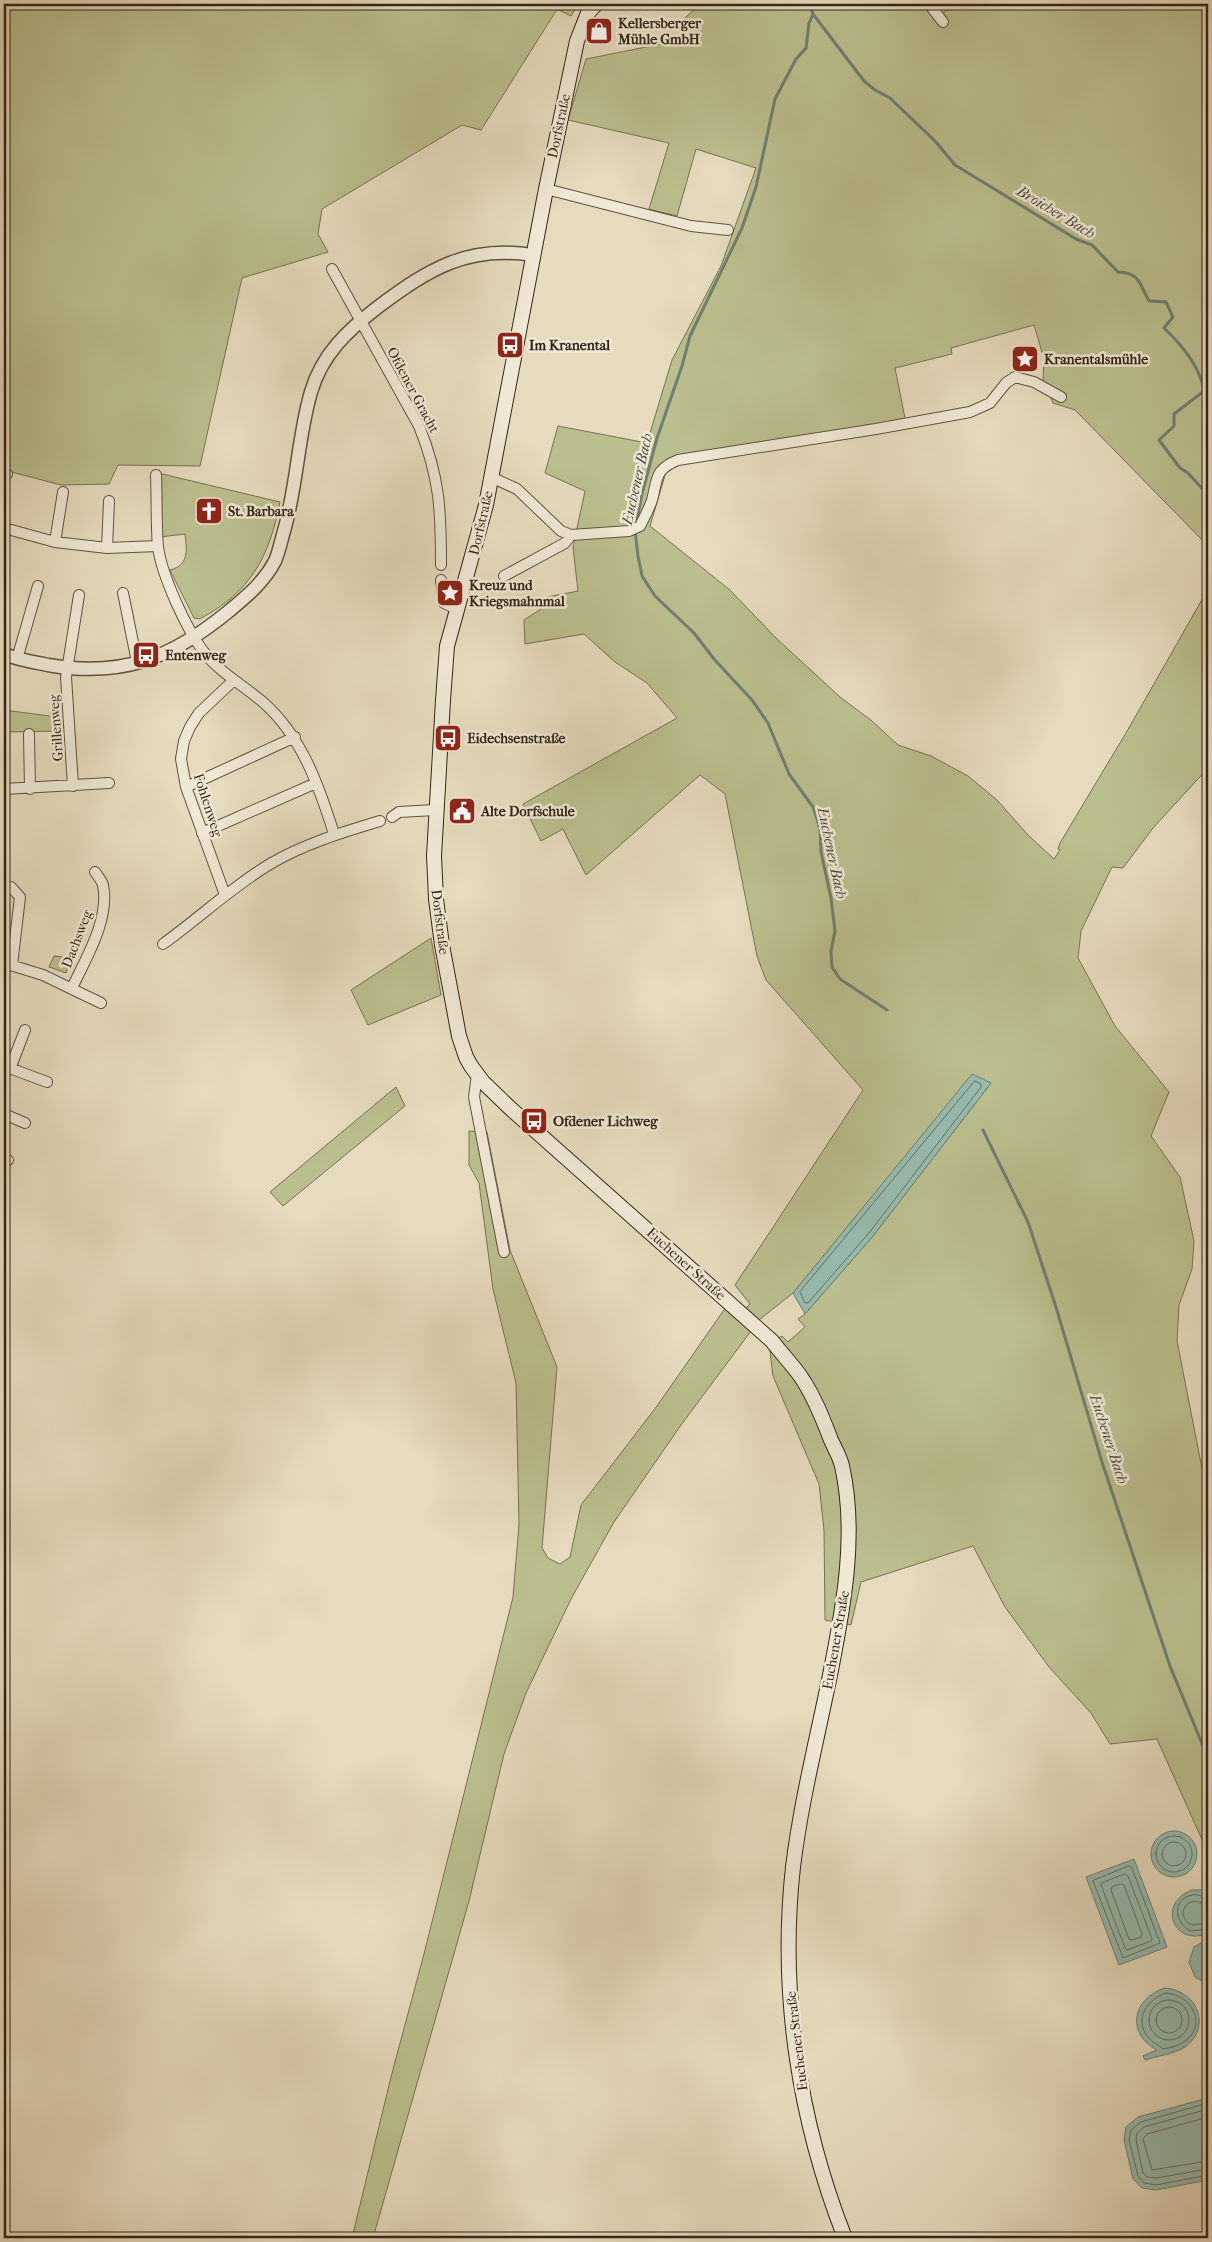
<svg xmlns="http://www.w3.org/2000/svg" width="1212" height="2242" viewBox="0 0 1212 2242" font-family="'IM FELL French Canon',serif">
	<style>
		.green { fill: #bbbe8e; stroke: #777252 }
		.water { fill: #97bbae; stroke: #6f7f71 }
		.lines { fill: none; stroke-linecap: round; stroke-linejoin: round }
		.shore { stroke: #657062; stroke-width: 1 }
		.stream { stroke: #6f7f71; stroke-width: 3 }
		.minor-casing { stroke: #605340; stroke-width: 12 }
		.tertiary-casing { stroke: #605340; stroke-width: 15 }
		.secondary-casing { stroke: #332616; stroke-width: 16 }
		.minor { stroke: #efe8d5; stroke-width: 10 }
		.tertiary { stroke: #efe8d5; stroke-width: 12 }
		.secondary { stroke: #efe8d5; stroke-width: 14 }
		.labels { text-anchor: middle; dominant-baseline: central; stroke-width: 5; stroke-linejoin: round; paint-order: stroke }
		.poi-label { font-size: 14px; font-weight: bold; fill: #332616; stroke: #efe8d5; text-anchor: start }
		.street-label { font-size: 14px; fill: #332616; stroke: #efe8d5 }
		.water-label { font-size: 15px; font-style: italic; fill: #4c4b3c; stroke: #efe8d5 }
	</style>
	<rect width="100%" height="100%" fill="#e6dbbe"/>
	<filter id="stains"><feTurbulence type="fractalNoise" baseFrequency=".004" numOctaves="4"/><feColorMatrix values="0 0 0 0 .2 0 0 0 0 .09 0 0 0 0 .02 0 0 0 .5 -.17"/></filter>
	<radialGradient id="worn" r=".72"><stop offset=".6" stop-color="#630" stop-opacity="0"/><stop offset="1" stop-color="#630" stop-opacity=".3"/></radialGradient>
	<!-- green -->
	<path class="green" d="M4 4H578L571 16 559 10 556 11 481 130 462 125 322 209 318 234 328 252 242 278 200 466 118 465 109 484 61 485 4 470Z
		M701 4H933L941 14 957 4H1208V546L1075 410 1053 403 1043 380 1044 359 1034 325 951 348 952 354 895 368 907 428 681 464 666 472 650 526 730 590 776 638 840 697 872 721 898 745 931 756 968 776 997 800 1028 835 1054 859 1060 850 1058 849 1060 843 1126 733 1208 589V768L1153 828 1123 868 1112 867 1081 931 1078 958 1115 1026 1169 1092 1151 1136 1180 1177 1194 1241 1192 1269 1179 1305 1177 1341 1208 1499V1590L1203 1621 1208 1629V1853L1157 1739 1110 1744 1091 1713 1049 1667 1005 1607 973 1546 861 1582 851 1625 825 1620 824 1530 819 1484 773 1376 769 1344 782 1336 788 1342 805 1327 798 1319 805 1314 873 1236 991 1083 972 1075 793 1293 759 1320 746 1308 750 1304 735 1285 863 1090 766 980 757 956 725 794 700 775 586 875 563 829 541 841 523 804 677 718 647 683 615 662 584 634 525 644 524 620 544 607 542 598 578 591 573 547 585 491 545 473 558 426 647 443 672 360 721 266 756 168 696 149 677 216 649 209 669 143 568 120 586 59 686 39 678 24Z
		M158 473 280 502C269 558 251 591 200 619L194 618 170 570C189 565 187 551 185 534L160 537Z
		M4 710 65 718 66 731 4 732Z
		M431 938 441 995 368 1025 351 990Z
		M54 956 72 958 66 973 49 967Z
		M396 1087 405 1106 283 1206 270 1192Z
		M469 1131 487 1132 510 1250 557 1367 542 1548 548 1558 560 1564 570 1557 581 1505 657 1406 726 1307 754 1327 681 1425 614 1522 572 1597 526 1693 504 1754 469 1901 373 2238H352L391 2077 424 1954 513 1597 519 1524 516 1383 493 1289 479 1183 469 1165Z"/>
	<!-- water -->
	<path class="water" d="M972 1074 991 1083 873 1236 805 1314 793 1293Z
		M1151 1854a23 23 0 1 1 46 0a23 23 0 1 1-46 0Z
		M1134 1859 1167 1947 1119 1965 1086 1877Z
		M1192 1890H1201L1208 1894V1933C1174 1948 1156 1903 1192 1890Z
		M1208 1939V1984L1195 1977 1189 1962 1194 1947Z
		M1165 1988C1198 1991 1212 2027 1185 2047 1174 2054 1157 2056 1145 2060L1143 2056 1157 2050C1125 2033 1133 1998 1165 1988Z
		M1208 2098V2180L1156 2190 1142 2188 1133 2179 1124 2140 1126 2127 1138 2117Z"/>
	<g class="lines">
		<!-- shore -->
		<path class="shore" d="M975 1081 981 1084V1087L869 1233 808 1303H805L800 1292Z
			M1156 1854a18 18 0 1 1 36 0a18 18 0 1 1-36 0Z
			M1162 1854a12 12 0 1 1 24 0a12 12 0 1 1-24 0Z
			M1129 1866 1132 1868 1160 1943 1123 1958 1093 1881Z
			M1125 1874 1128 1876 1152 1939 1151 1941 1127 1950 1125 1948 1101 1885 1102 1883Z
			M1121 1884 1124 1885 1142 1934 1141 1937 1132 1940 1129 1939 1111 1890 1112 1887Z
			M1208 1898C1203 1897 1198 1894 1192 1895 1171 1899 1175 1924 1191 1931L1208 1929
			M1208 1904C1202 1904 1197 1900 1191 1902 1179 1907 1182 1921 1192 1925L1208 1923
			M1166 1993C1193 1995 1209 2027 1182 2043 1177 2046 1169 2048 1163 2049 1159 2045 1152 2042 1148 2037 1133 2019 1148 1999 1166 1993Z
			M1149 2020a20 20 0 1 1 40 0a20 20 0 1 1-40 0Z
			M1156 2020a13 13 0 1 1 26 0a13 13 0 1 1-26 0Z
			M1208 2103 1141 2122 1131 2130 1129 2140 1138 2176 1144 2183 1156 2185 1208 2175
			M1208 2109 1144 2127 1137 2133 1136 2140 1143 2173 1147 2177 1156 2178 1208 2169
			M1208 2117 1147 2134 1143 2139 1152 2170 1208 2161"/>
		<!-- stream -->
		<path class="stream" d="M809 4 813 14 864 81 875 90 890 98 936 142 955 165 1076 239 1092 245 1118 272C1140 273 1139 283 1149 301L1166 302 1173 317 1164 328C1182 345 1200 366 1204 391L1174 414V426L1159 440 1180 468 1188 473 1208 495
			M1203 487 1208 486
			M636 525 642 494 657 438 682 366 690 336 742 228 756 187 775 99 796 59 806 48 809 23 813 14
			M635 531 638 556 642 576 655 596 694 633 714 659 752 700 768 723 789 774 813 807 820 828 821 852 831 898 835 931 831 951 832 967 840 979 887 1010
			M983 1130 1028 1222 1056 1307 1102 1462 1170 1666 1208 1758"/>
		<!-- minor casing -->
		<g class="minor-casing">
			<path id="minor" d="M929 4 943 22
				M546 189 691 226 728 230
				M332 269 419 426C440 478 441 511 441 565
				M4 473 7 474
				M156 475C157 498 156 524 158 547 162 576 186 628 203 651 220 673 243 685 264 703 302 737 319 786 334 834
				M491 477 517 489 561 531 571 535 629 531 640 526C644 518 649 509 652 500 658 478 654 470 678 460L876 429 970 412 990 403 1006 383 1015 377 1034 382 1061 397
				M4 528 55 542 107 548 158 546
				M55 542 63 492
				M107 548 109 501
				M504 576 565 543 571 535
				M441 580 444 603 456 609
				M123 593 137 662
				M17 659 38 586
				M29 734 30 789
				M73 786 66 677 79 595
				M186 787 295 737
				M4 789 109 783
				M392 817 399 812 435 810
				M202 833 316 783
				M11 887 20 897 12 965
				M225 895 186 787 181 759 184 741 190 727 199 713 234 680
				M163 944C199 918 232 887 270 864 304 844 343 832 380 821
				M4 963 43 975 101 1003
				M72 988C86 958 110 919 103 885 102 881 98 876 95 872
				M4 1066 47 1082
				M10 1069 25 1030
				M477 1075 474 1097 504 1252
				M4 1114 25 1123
				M4 1159 8 1160"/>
		</g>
		<!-- tertiary casing -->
		<g class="tertiary-casing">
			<path id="tertiary" d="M4 654C19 660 33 662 48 665 122 678 172 658 229 611 247 596 264 582 275 561 279 552 281 541 284 531 297 486 298 436 311 392 322 354 348 330 378 307 429 269 467 245 533 255"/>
		</g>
		<!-- secondary casing -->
		<g class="secondary-casing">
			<path id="secondary" d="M596 4 588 13 577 41 546 189 486 505 447 646 443 700 434 856 436 899 442 945 459 1036 466 1057 471 1066 483 1082 511 1109 772 1341C781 1353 792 1364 801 1377 814 1396 823 1419 831 1440 835 1449 840 1457 842 1466 857 1533 844 1604 831 1670 818 1735 801 1801 793 1867 779 1993 799 2121 845 2238"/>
		</g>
		<!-- minor -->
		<use href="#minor" class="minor"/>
		<!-- tertiary -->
		<use href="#tertiary" class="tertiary"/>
		<!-- secondary -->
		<use href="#secondary" class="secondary"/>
	</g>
	<!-- icons -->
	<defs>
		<g id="shop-square" transform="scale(1.4375)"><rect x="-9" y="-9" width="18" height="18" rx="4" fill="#8f2418" stroke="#efe8d5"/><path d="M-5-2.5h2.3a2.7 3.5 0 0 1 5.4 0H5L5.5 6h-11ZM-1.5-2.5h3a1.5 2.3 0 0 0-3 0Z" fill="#fff"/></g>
		<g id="bus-square" transform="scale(1.4375)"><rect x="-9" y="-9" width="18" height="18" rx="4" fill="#8f2418" stroke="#efe8d5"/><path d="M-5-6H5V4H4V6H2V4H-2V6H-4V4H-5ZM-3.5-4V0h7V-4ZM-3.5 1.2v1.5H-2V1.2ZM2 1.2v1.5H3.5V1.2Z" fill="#fff"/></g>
		<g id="sight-square" transform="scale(1.4375)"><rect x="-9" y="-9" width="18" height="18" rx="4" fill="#8f2418" stroke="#efe8d5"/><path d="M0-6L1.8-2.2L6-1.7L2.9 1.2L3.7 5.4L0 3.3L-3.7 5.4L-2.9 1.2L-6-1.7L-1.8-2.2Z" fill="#fff"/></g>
		<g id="church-square" transform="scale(1.4375)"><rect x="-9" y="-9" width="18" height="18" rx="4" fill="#8f2418" stroke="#efe8d5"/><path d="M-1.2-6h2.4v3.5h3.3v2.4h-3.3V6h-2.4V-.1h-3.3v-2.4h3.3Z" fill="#fff"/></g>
		<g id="civic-square" transform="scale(1.4375)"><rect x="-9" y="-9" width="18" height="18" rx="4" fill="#8f2418" stroke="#efe8d5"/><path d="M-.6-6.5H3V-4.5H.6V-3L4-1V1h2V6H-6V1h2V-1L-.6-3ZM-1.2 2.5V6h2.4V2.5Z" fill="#fff"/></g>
	</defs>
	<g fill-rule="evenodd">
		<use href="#shop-square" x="599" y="31"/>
		<use href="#bus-square" x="510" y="345"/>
		<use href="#sight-square" x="1025" y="359"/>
		<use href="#church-square" x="209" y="511"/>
		<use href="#sight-square" x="450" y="593"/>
		<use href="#bus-square" x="146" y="655"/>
		<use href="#bus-square" x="448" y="738"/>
		<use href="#civic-square" x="462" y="811"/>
		<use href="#bus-square" x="534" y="1121"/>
	</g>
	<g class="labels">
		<!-- poi labels -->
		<g class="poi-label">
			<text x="618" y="23">Kellersberger<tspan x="618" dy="16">Mühle GmbH</tspan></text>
			<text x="529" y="345">Im Kranental</text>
			<text x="1044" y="359">Kranentalsmühle</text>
			<text x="228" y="511">St. Barbara</text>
			<text x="469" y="585">Kreuz und<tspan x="469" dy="16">Kriegsmahnmal</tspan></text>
			<text x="165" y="655">Entenweg</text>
			<text x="467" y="738">Eidechsenstraße</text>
			<text x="481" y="811">Alte Dorfschule</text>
			<text x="553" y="1121">Ofdener Lichweg</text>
		</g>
		<!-- street labels -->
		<g class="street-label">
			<text transform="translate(559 126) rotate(-78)">Dorfstraße</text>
			<text transform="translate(413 390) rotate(62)">Ofdener Gracht</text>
			<text transform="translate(481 523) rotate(-77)">Dorfstraße</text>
			<text transform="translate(56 728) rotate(-94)">Grillenweg</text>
			<text transform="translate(208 805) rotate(72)">Fohlenweg</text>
			<text transform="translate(440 922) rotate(83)">Dorfstraße</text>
			<text transform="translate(77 939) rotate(-69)">Dachsweg</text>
			<text transform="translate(686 1264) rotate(42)">Euchener Straße</text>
			<text transform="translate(836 1640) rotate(-80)">Euchener Straße</text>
			<text transform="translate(797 2041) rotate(-97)">Euchener Straße</text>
		</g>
		<!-- water labels -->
		<g class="water-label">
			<text transform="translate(1056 212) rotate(31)">Broicher Bach</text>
			<text transform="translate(637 479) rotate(-77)">Euchener Bach</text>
			<text transform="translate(832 853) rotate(78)">Euchener Bach</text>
			<text transform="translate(1109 1439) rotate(72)">Euchener Bach</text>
		</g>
	</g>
	<!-- margin -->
	<rect width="1212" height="2242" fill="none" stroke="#e6dbbe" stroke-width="20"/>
	<rect x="5" y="5" width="1202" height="2232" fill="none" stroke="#332616" stroke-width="2.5"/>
	<rect x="10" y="10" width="1192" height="2222" fill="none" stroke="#332616"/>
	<rect width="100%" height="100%" filter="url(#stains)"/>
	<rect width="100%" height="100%" fill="url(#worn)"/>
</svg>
